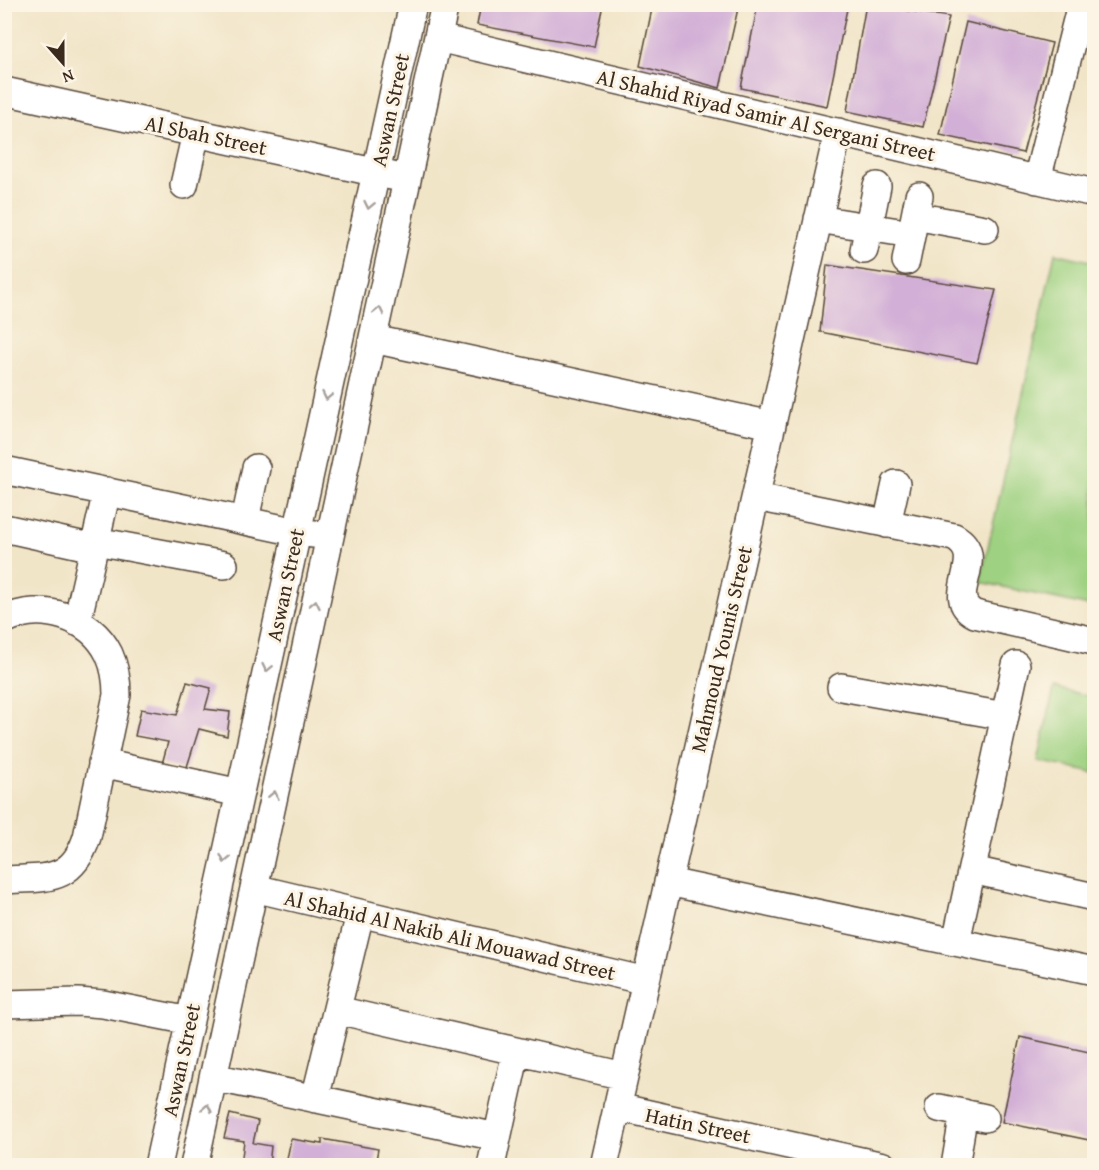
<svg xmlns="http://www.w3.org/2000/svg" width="1099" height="1170" viewBox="0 0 1099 1170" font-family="'Gentium Book Plus',serif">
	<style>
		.green { fill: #9ed181; stroke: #6c7e50; stroke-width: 1.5 }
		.building { fill: #d2afd7 }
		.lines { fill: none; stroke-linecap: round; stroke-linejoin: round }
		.minor-casing { stroke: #564638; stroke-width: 30 }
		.minor { stroke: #fff; stroke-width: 27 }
		.oneway { stroke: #a79f9a }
		.labels { text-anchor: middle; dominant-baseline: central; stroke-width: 6; stroke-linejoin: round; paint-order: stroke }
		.street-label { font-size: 21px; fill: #3b2a1e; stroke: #fcf5e5 }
	</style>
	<rect width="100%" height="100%" fill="#fcf5e5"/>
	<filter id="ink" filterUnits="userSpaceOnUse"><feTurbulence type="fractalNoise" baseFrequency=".0167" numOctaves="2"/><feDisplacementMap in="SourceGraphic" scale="12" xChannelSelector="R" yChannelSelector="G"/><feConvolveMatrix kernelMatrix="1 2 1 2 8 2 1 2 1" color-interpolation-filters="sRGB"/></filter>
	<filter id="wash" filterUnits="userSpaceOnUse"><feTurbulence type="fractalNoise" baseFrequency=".008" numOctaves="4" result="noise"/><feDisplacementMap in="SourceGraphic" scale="24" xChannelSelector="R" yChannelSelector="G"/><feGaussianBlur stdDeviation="1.35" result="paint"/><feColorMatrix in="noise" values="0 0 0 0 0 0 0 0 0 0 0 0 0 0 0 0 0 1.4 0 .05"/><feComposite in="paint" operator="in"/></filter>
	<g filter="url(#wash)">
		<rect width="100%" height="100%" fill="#f1e5c8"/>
		<!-- green -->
		<path class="green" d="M1055 253 1094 262V607L980 582Z
			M1054 688 1094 697V773L1038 761Z"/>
		<g id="blocks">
			<!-- building -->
			<path class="building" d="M481 4H603L594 47 477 25Z
				M653 4H739L720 88 640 66Z
				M758 4H848L827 106 741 88Z
				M866 4 949 17 923 127 847 111Z
				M966 22 1052 43 1023 153 940 135Z
				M827 265 996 290 977 363 820 332Z
				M187 682 211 688 205 709 230 712 227 736 199 729 186 770 162 764 168 742 135 736 141 709 177 715Z
				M1020 1037 1094 1053V1141L1002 1122Z
				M230 1114 258 1121 253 1143 271 1146 269 1166 241 1165 244 1141 224 1138Z
				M291 1139 322 1144V1139L378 1149 375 1166H338L318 1162 317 1166H290L286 1164Z"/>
		</g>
	</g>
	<g filter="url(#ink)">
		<use href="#blocks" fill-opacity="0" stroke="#564638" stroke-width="1.5"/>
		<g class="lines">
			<!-- minor casing -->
			<g class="minor-casing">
				<path id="minor" d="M438 38 1094 193
					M4 91 392 176
					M1037 180 1081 4
					M184 185 196 133
					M915 216 985 229
					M818 219 911 234
					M864 250 877 186
					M906 261 919 196
					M373 339 772 425
					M4 470 297 532 314 534
					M756 497 954 537C991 557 941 597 975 614L1094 641
					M245 520 256 468
					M887 524 896 484
					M4 528 94 548
					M96 541 224 565
					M4 620C41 601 91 617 109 654 115 667 117 680 117 695L87 837C72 884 44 877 4 880
					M77 622 107 491
					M841 687 1005 716
					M102 763 240 793
					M972 870 1094 897
					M668 882 1094 971
					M254 888 646 981
					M956 942 1016 665
					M4 1004 78 1002 103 1004 190 1021
					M337 1010 624 1076
					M213 1077 497 1137
					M315 1099 360 914
					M617 1107 883 1166
					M939 1108 985 1118
					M158 1166 413 4
					M194 1166 445 4
					M491 1166 516 1052
					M604 1166 838 132
					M955 1166 964 1113"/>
			</g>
			<!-- minor -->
			<use href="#minor" class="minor"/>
		</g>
		<!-- one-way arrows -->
		<defs><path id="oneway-chevron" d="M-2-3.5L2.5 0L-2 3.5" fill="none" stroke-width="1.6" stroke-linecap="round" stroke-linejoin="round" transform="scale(1.5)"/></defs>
		<g class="oneway">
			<use href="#oneway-chevron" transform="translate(369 205) rotate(102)"/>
			<use href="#oneway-chevron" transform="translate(379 311) rotate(-78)"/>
			<use href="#oneway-chevron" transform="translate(327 396) rotate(102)"/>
			<use href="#oneway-chevron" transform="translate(315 604) rotate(-78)"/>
			<use href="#oneway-chevron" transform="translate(267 668) rotate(102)"/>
			<use href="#oneway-chevron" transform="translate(274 795) rotate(-78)"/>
			<use href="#oneway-chevron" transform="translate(225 859) rotate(102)"/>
			<use href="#oneway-chevron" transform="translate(207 1108) rotate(-78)"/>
		</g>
	</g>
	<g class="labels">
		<!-- street labels -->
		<g class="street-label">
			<text transform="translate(390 110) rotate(-78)">Aswan Street</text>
			<text transform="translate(766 115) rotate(13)">Al Shahid Riyad Samir Al Sergani Street</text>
			<text transform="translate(206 135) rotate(12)">Al Sbah Street</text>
			<text transform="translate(285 585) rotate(-78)">Aswan Street</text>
			<text transform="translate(721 649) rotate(-77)">Mahmoud Younis Street</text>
			<text transform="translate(450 935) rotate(13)">Al Shahid Al Nakib Ali Mouawad Street</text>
			<text transform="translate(181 1060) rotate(-78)">Aswan Street</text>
			<text transform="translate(698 1125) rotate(12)">Hatin Street</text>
		</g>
	</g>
	<!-- margin -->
	<rect width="1099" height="1170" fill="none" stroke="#fcf5e5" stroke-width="24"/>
	<!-- north arrow -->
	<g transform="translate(63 63) rotate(159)" stroke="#fcf5e5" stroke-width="4.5" paint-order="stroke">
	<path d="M0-4.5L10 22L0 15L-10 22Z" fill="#3b2a1e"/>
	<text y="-9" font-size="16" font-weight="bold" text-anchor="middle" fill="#3b2a1e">N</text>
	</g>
</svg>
